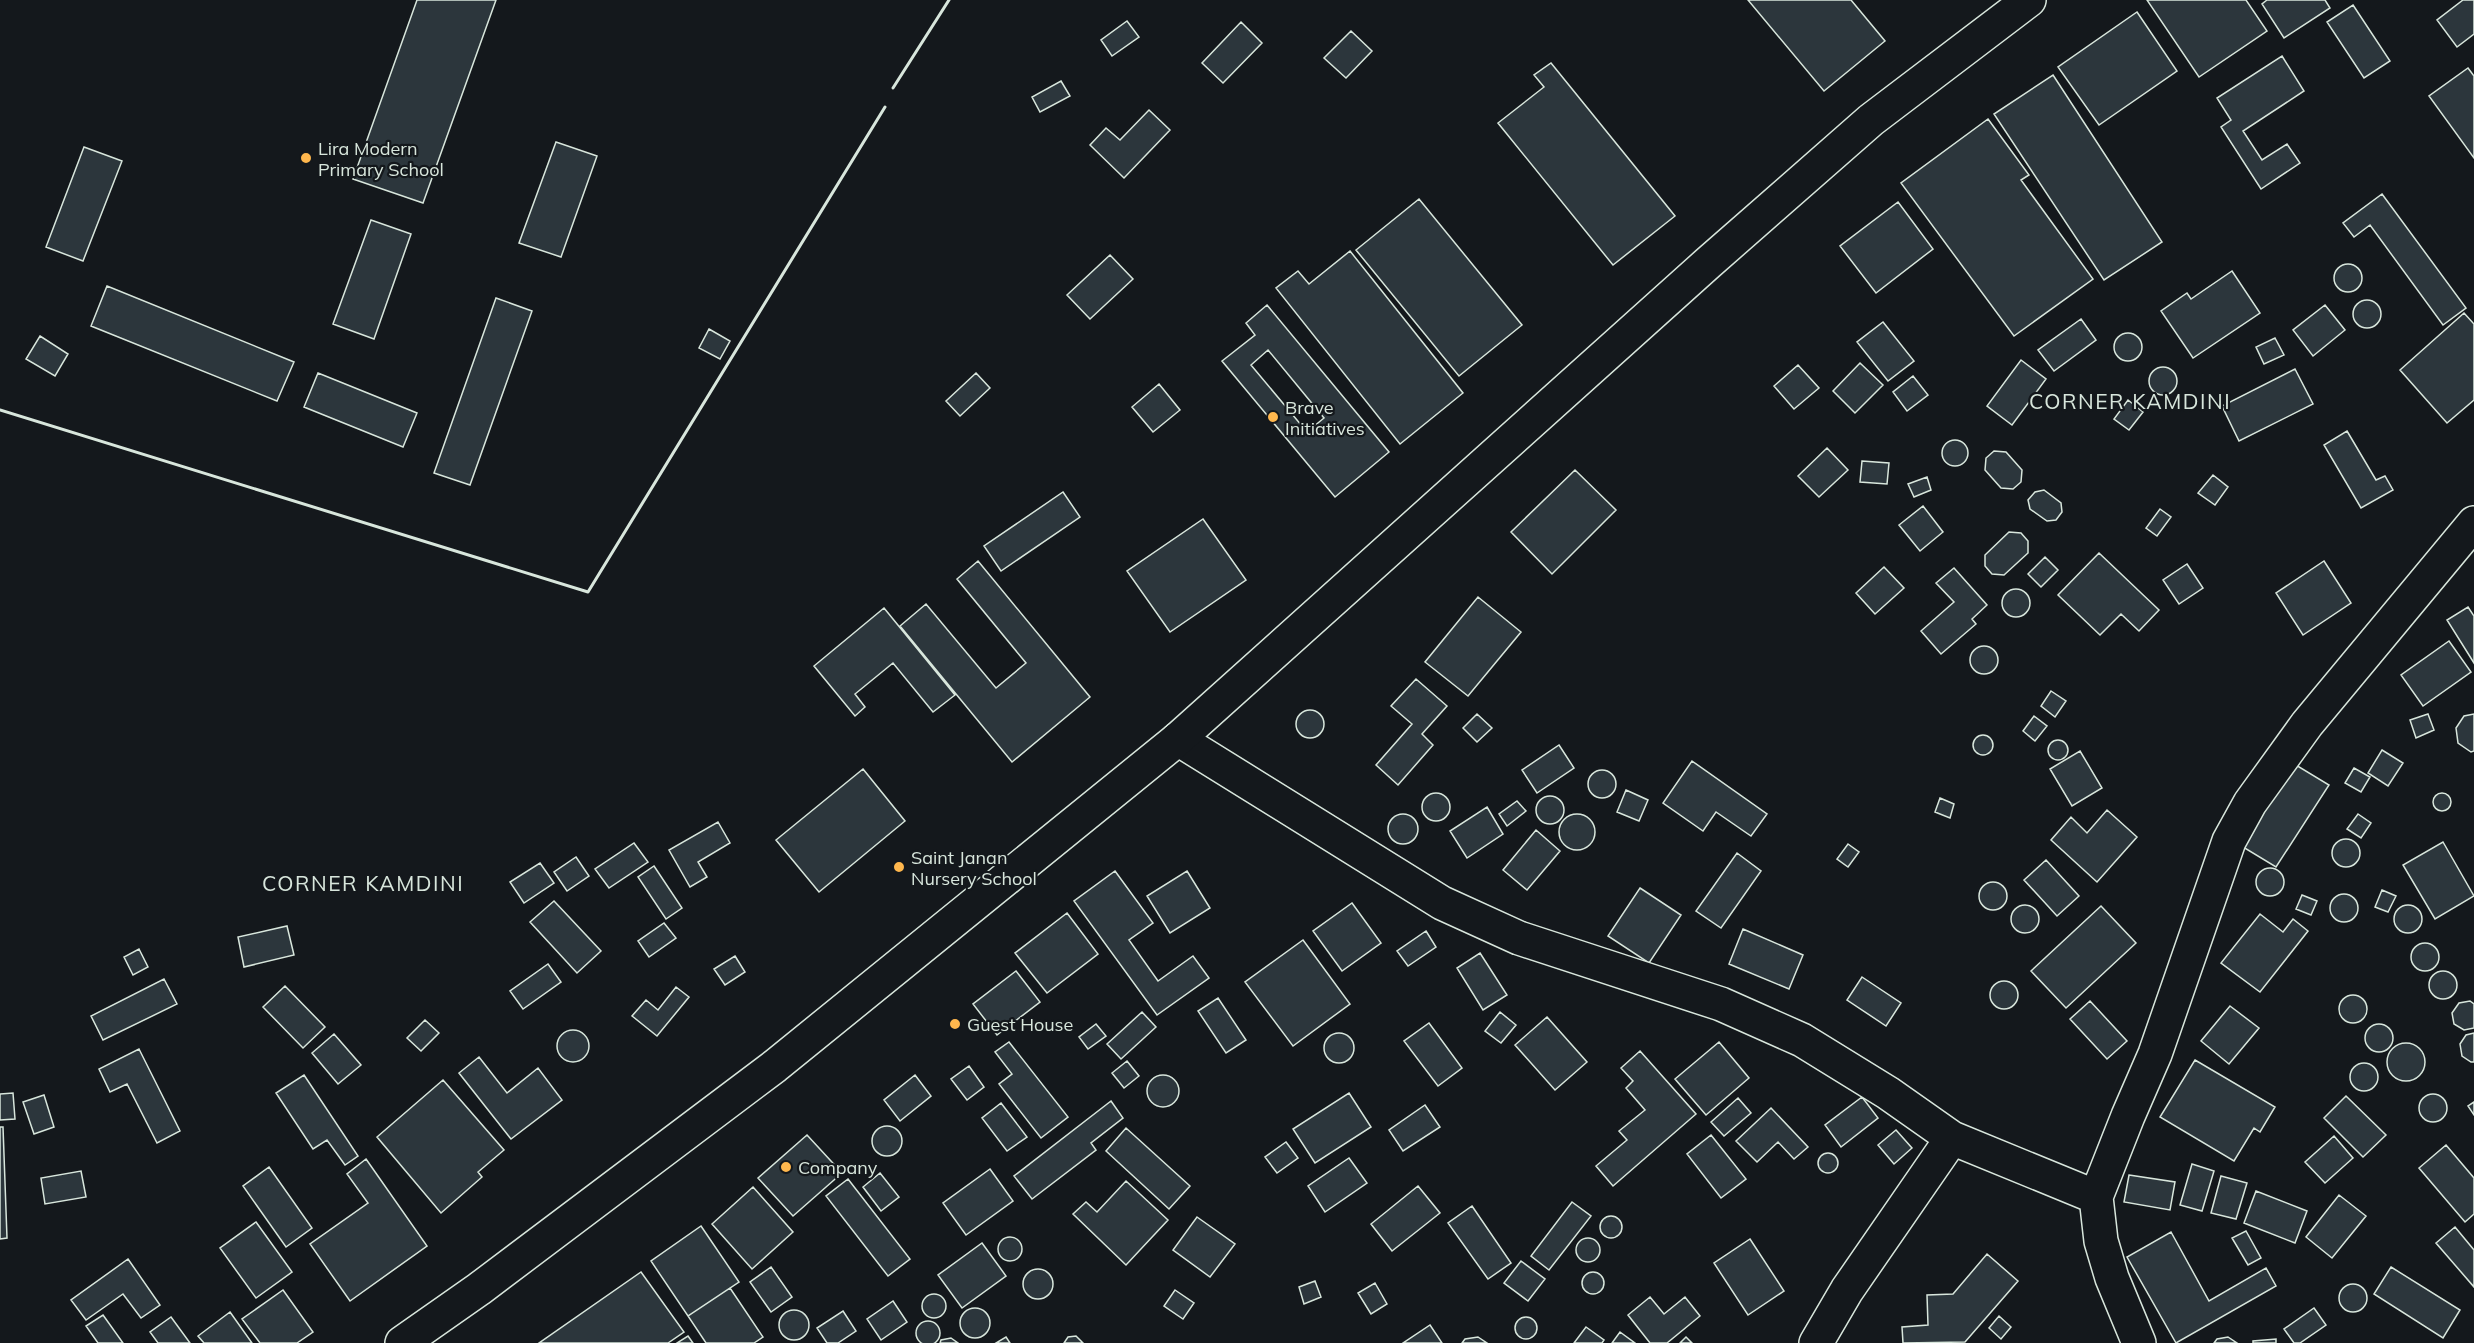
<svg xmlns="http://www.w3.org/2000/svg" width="2474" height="1343" viewBox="0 0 2474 1343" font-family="Mulish,sans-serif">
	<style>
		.building { fill: #2c363c; stroke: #d8e6dc; stroke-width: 1.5; fill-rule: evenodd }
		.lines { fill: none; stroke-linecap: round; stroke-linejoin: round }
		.street-casing { stroke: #d8e6dc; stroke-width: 36 }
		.secondary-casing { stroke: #d8e6dc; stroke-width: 36 }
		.street { stroke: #14181c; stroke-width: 33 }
		.secondary { stroke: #14181c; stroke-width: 33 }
		.wall { stroke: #d8e6dc; stroke-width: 3 }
		.poi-dot { fill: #ffb74d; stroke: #14181c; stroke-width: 2 }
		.labels { text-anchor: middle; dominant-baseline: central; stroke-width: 4.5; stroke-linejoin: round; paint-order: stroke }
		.poi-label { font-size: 18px; fill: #d8e6dc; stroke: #14181c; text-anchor: start }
		.quarter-label { font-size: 21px; letter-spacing: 1.5px; fill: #d8e6dc; stroke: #14181c }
	</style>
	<rect width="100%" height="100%" fill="#14181c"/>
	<!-- building -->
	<path class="building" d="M417 0H496L423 203 353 179Z
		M1748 0H1851L1885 41 1824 91Z
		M2147 0H2246L2267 31 2199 77Z
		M2267 0H2325L2330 8 2284 38 2262 4Z
		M2463 0H2474V34L2457 47 2437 20Z
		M2353 5 2390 61 2364 78 2327 22Z
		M2137 12 2177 71 2099 125 2058 67Z
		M1127 21 1139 37 1112 56 1101 40Z
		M1241 22 1262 43 1223 83 1202 63Z
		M1351 31 1372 51 1346 78 1324 58Z
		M2282 56 2304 91 2243 131 2262 160 2287 144 2300 163 2261 189 2221 127 2231 120 2217 98Z
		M1551 63 1675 216 1613 265 1498 123 1544 87 1534 75Z
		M2468 68 2474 76V158L2429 96Z
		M2053 75 2162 242 2104 280 1994 114Z
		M1061 81 1070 96 1040 112 1032 97Z
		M1149 110 1170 130 1124 178 1090 145 1106 128 1120 140Z
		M1988 119 2029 175 2021 180 2093 279 2014 336 1901 183Z
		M556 142 597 156 561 257 519 243Z
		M84 147 122 161 83 261 46 247Z
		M2382 194 2466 308 2443 325 2370 225 2354 237 2343 223Z
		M1419 199 1522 325 1459 376 1356 250Z
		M1898 202 1933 249 1876 293 1840 246Z
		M371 220 411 234 374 339 333 324Z
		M1350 251 1463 393 1400 444 1276 288 1298 271 1309 284Z
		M1110 255 1133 279 1090 319 1067 295Z
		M2334 278a14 14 0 1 1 28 0a14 14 0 1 1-28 0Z
		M2232 271 2260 313 2193 358 2161 311 2187 293 2191 299Z
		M107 286 294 362 277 401 91 326Z
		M496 298 532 311 470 485 434 473Z
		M2353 314a14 14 0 1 1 28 0a14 14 0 1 1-28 0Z
		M1267 305 1389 452 1335 497 1222 361 1255 335 1246 323ZM1268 350 1324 418 1307 432 1251 365Z
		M2325 305 2345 330 2313 356 2293 330Z
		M2464 313 2474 324V400L2447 423 2400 370Z
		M2081 319 2096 340 2054 371 2038 350Z
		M1883 322 1914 361 1888 381 1857 342Z
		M709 329 730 341 720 359 699 348Z
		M2114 347a14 14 0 1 1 28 0a14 14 0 1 1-28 0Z
		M40 336 68 354 55 376 26 359Z
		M2275 338 2284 355 2264 364 2256 347Z
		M2021 360 2046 379 2012 425 1987 406Z
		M1860 363 1883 385 1855 413 1833 391Z
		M1798 365 1819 388 1794 409 1774 386Z
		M2149 381a14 14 0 1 1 28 0a14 14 0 1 1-28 0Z
		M2295 369 2313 404 2239 441 2222 406Z
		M318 373 417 413 403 447 304 407Z
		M976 373 990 388 960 416 946 401Z
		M1913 376 1928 395 1907 411 1893 392Z
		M1159 384 1180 410 1153 432 1132 407Z
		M2128 400 2143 412 2129 430 2114 419Z
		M2347 431 2376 480 2385 476 2393 490 2361 508 2324 445Z
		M1942 453a13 13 0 1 1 26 0a13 13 0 1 1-26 0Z
		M1827 448 1848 470 1819 497 1798 476Z
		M1994 451 2006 452 2022 470 2021 482 2013 489 2001 488 1985 470 1986 458Z
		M1862 461 1889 463 1887 484 1860 482Z
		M1575 470 1616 510 1552 574 1511 532Z
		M2213 475 2228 487 2215 505 2198 493Z
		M1927 477 1931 490 1914 497 1908 484Z
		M2044 490 2061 503 2062 512 2056 520 2047 521 2030 509 2028 500 2035 492Z
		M1063 492 1080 517 1001 571 984 546Z
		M1923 506 1943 532 1920 551 1899 525Z
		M2160 509 2171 517 2157 536 2146 528Z
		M1203 519 1246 580 1170 632 1127 571Z
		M2009 532 2021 533 2028 541V553L2004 575 1992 574 1985 566V555Z
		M2099 553 2159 610 2139 631 2121 614 2100 635 2058 595Z
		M2045 557 2058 570 2041 587 2028 574Z
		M978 561 1090 697 1012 762 900 626 926 604 996 688 1026 663 957 579Z
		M2324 561 2351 603 2303 635 2276 593Z
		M2187 564 2203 588 2179 604 2163 580Z
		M1884 567 1904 588 1875 614 1856 593Z
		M1954 568 1987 605 1972 619 1976 624 1941 654 1921 631 1954 602 1936 583Z
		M2002 603a14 14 0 1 1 28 0a14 14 0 1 1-28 0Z
		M1478 597 1521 632 1468 696 1425 662Z
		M2468 607 2474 616V663L2447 620Z
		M884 608 955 695 933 712 893 663 855 694 865 707 855 716 814 666Z
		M2449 641 2471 672 2423 706 2401 675Z
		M1970 660a14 14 0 1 1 28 0a14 14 0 1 1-28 0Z
		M1416 679 1447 706 1422 734 1433 745 1398 785 1376 765 1412 724 1391 706Z
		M2051 691 2066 701 2055 717 2041 706Z
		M1296 724a14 14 0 1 1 28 0a14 14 0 1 1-28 0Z
		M1477 714 1492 728 1477 742 1463 728Z
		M2428 714 2434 730 2416 738 2410 720Z
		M2474 714V751L2471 752 2458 743 2456 728 2464 716Z
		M2034 716 2047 726 2035 741 2023 731Z
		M1973 745a10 10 0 1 1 20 0a10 10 0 1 1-20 0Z
		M2048 750a10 10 0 1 1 20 0a10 10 0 1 1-20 0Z
		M1559 745 1574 768 1537 793 1522 770Z
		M2382 750 2403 763 2388 786 2368 773Z
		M2080 751 2102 788 2072 806 2050 769Z
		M1692 761 1767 814 1751 836 1716 812 1703 831 1663 803Z
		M2291 762 2329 785 2276 867 2238 844Z
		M2354 768 2370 777 2361 792 2345 783Z
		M863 769 905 821 819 892 776 840Z
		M1588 784a14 14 0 1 1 28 0a14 14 0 1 1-28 0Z
		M1626 790 1648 800 1639 821 1617 812Z
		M1422 807a14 14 0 1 1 28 0a14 14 0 1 1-28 0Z
		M2433 802a9 9 0 1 1 18 0a9 9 0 1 1-18 0Z
		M1536 810a14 14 0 1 1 28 0a14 14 0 1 1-28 0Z
		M1940 798 1954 804 1950 818 1935 812Z
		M1517 801 1526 811 1507 826 1499 814Z
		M1487 807 1503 834 1467 858 1450 831Z
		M2107 810 2137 837 2097 882 2051 840 2071 817 2087 833Z
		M2358 814 2371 823 2361 838 2347 829Z
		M1559 832a18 18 0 1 1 36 0a18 18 0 1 1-36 0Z
		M1388 829a15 15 0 1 1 30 0a15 15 0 1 1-30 0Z
		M718 822 730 843 698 862 707 877 690 887 669 850Z
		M1536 830 1560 851 1527 890 1503 870Z
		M2332 853a14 14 0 1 1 28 0a14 14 0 1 1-28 0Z
		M2443 842 2474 896 2435 919 2403 865Z
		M634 843 648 862 609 888 595 869Z
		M1848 844 1859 852 1848 867 1837 859Z
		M1737 853 1761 871 1721 928 1696 911Z
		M576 857 589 876 567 891 554 872Z
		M2046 860 2079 896 2057 916 2024 880Z
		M540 863 554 883 524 903 510 882Z
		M654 866 682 908 666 919 638 877Z
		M2256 882a14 14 0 1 1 28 0a14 14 0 1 1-28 0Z
		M1115 871 1153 923 1129 940 1158 981 1193 956 1209 978 1157 1015 1074 901Z
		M1187 871 1210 908 1170 933 1147 896Z
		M1979 896a14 14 0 1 1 28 0a14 14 0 1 1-28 0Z
		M1640 888 1681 915 1649 963 1608 936Z
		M2382 890 2396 896 2388 912 2375 907Z
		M2330 908a14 14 0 1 1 28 0a14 14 0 1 1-28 0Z
		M2302 895 2317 901 2311 915 2296 909Z
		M554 901 601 951 577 973 530 922Z
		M1352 903 1381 943 1342 971 1313 931Z
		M2394 919a14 14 0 1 1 28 0a14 14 0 1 1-28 0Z
		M2011 919a14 14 0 1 1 28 0a14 14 0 1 1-28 0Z
		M2101 906 2136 943 2066 1008 2031 971Z
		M1067 913 1098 954 1047 993 1015 953Z
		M2260 914 2283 932 2293 919 2308 931 2260 992 2221 963Z
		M664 923 676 938 649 957 638 941Z
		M287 926 294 955 244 967 238 937Z
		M1743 929 1803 955 1789 989 1729 964Z
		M1426 931 1436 947 1408 966 1397 951Z
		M1303 940 1350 1004 1293 1046 1245 982Z
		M2411 957a14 14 0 1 1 28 0a14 14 0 1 1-28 0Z
		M139 949 148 967 133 975 124 957Z
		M1480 953 1507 995 1483 1010 1457 968Z
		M735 956 745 972 725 985 714 969Z
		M548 964 561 982 523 1009 510 991Z
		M2429 985a14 14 0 1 1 28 0a14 14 0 1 1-28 0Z
		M1016 971 1040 1002 997 1035 973 1004Z
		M1862 977 1901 1003 1886 1026 1847 1000Z
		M164 979 177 1004 103 1040 91 1016Z
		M1990 995a14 14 0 1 1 28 0a14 14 0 1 1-28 0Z
		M285 986 325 1027 303 1048 263 1007Z
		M676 987 689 997 657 1036 632 1016 646 1000 658 1010Z
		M2339 1009a14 14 0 1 1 28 0a14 14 0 1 1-28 0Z
		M1218 998 1246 1040 1226 1053 1198 1011Z
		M2090 1001 2127 1041 2107 1059 2070 1019Z
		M2470 1001 2474 1004V1028L2464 1030 2454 1024 2452 1013 2459 1003Z
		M2230 1006 2259 1028 2229 1064 2201 1041Z
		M1142 1012 1156 1027 1121 1059 1107 1044Z
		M1500 1012 1516 1025 1501 1043 1485 1031Z
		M1547 1017 1587 1062 1555 1090 1515 1045Z
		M425 1020 439 1033 421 1051 407 1038Z
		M1429 1023 1462 1068 1438 1086 1404 1041Z
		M2365 1038a14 14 0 1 1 28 0a14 14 0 1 1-28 0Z
		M1096 1024 1106 1036 1088 1049 1079 1037Z
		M557 1046a16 16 0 1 1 32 0a16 16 0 1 1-32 0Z
		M2474 1033V1062H2471L2462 1056 2460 1044 2466 1035Z
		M1324 1048a15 15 0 1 1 30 0a15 15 0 1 1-30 0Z
		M334 1034 361 1065 338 1084 312 1053Z
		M1009 1042 1068 1117 1041 1138 999 1084 1012 1074 995 1052Z
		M1719 1042 1749 1078 1706 1115 1675 1079Z
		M2387 1062a19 19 0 1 1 38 0a19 19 0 1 1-38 0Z
		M139 1049 180 1131 157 1143 127 1084 110 1092 99 1069Z
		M1640 1051 1696 1114 1613 1186 1596 1166 1627 1140 1619 1131 1645 1110 1626 1088 1633 1081 1621 1068Z
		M479 1057 507 1093 538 1068 562 1100 511 1139 459 1073Z
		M2195 1060 2275 1107 2260 1132 2254 1128 2234 1161 2160 1117Z
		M1127 1061 1139 1076 1124 1088 1112 1073Z
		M2350 1077a14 14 0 1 1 28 0a14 14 0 1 1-28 0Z
		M969 1066 984 1087 967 1100 951 1079Z
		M304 1075 358 1156 345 1165 327 1140 313 1149 276 1093Z
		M915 1075 931 1096 900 1121 884 1100Z
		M1147 1091a16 16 0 1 1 32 0a16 16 0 1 1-32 0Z
		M443 1080 504 1150 478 1172 482 1177 441 1213 377 1137Z
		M13 1093 15 1119 0 1120V1094Z
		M1349 1093 1371 1127 1315 1163 1293 1129Z
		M2419 1108a14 14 0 1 1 28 0a14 14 0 1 1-28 0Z
		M44 1095 54 1127 34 1134 23 1102Z
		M2346 1096 2386 1135 2363 1157 2324 1118Z
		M1862 1097 1878 1118 1841 1147 1825 1125Z
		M1738 1098 1751 1113 1724 1136 1711 1122Z
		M1111 1101 1123 1118 1091 1143 1096 1150 1032 1199 1014 1176Z
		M2474 1102V1115L2468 1106Z
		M1001 1103 1027 1137 1007 1151 982 1118Z
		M1425 1105 1440 1127 1403 1151 1389 1130Z
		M1771 1108 1808 1147 1794 1159 1778 1142 1757 1162 1736 1141Z
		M872 1141a15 15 0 1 1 30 0a15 15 0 1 1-30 0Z
		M0 1127H3L7 1238 0 1239Z
		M1126 1128 1190 1186 1169 1209 1106 1151Z
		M1896 1130 1912 1148 1894 1164 1878 1145Z
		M807 1135 842 1173 793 1216 758 1178Z
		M1711 1135 1746 1179 1721 1198 1687 1154Z
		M2334 1136 2353 1158 2325 1183 2305 1162Z
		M1286 1142 1298 1158 1277 1173 1265 1157Z
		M2446 1145 2474 1178V1214L2465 1222 2419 1168Z
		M1818 1163a10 10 0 1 1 20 0a10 10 0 1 1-20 0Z
		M1349 1158 1367 1183 1325 1212 1308 1186Z
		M366 1159 427 1246 350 1301 310 1244 368 1203 347 1174Z
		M2192 1164 2214 1171 2202 1211 2180 1205Z
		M269 1167 312 1228 286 1247 243 1186Z
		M990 1169 1013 1201 966 1235 943 1203Z
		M81 1171 86 1197 45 1204 41 1178Z
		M880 1173 899 1197 881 1211 863 1187Z
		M2129 1175 2175 1182 2170 1210 2124 1202Z
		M2221 1176 2247 1183 2236 1219 2211 1213Z
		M848 1179 910 1259 888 1276 826 1196Z
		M1126 1181 1168 1220 1126 1265 1073 1214 1086 1202 1097 1212Z
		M1418 1186 1440 1213 1392 1251 1371 1224Z
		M753 1187 793 1232 752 1269 712 1224Z
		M2256 1191 2307 1211 2295 1243 2244 1223Z
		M2339 1195 2366 1216 2332 1258 2306 1237Z
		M1572 1202 1591 1216 1549 1270 1531 1256Z
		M1472 1206 1511 1263 1488 1279 1448 1223Z
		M1600 1227a11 11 0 1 1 22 0a11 11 0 1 1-22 0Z
		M1197 1217 1235 1244 1210 1277 1173 1250Z
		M256 1222 292 1272 256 1298 220 1248Z
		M701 1226 739 1282 688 1316 651 1261Z
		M2455 1227 2474 1250V1287L2436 1243Z
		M2246 1231 2261 1258 2248 1265 2232 1238Z
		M2171 1232 2209 1301 2266 1268 2276 1286 2176 1343 2127 1257Z
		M998 1249a12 12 0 1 1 24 0a12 12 0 1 1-24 0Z
		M1576 1250a12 12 0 1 1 24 0a12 12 0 1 1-24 0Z
		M1750 1239 1784 1291 1748 1315 1714 1263Z
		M982 1243 1006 1276 962 1308 938 1275Z
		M1987 1254 2018 1281 1965 1342 1903 1343 1902 1327 1928 1325 1927 1295 1953 1294Z
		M128 1259 160 1305 141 1318 123 1294 86 1320 71 1300Z
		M1521 1261 1545 1279 1528 1301 1504 1283Z
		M771 1267 792 1297 771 1312 750 1282Z
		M2391 1267 2460 1310 2443 1338 2374 1294Z
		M1023 1284a15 15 0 1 1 30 0a15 15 0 1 1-30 0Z
		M1582 1283a11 11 0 1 1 22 0a11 11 0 1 1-22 0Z
		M641 1272 684 1332 668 1343H539Z
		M1315 1281 1321 1297 1304 1304 1299 1287Z
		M1375 1283 1387 1304 1371 1314 1358 1293Z
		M2339 1298a14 14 0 1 1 28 0a14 14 0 1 1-28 0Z
		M730 1288 763 1337 754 1343H706L688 1316Z
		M283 1290 313 1332 297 1343H260L242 1319Z
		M1175 1290 1194 1303 1183 1319 1164 1306Z
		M922 1306a12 12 0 1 1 24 0a12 12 0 1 1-24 0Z
		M1650 1297 1664 1314 1685 1297 1700 1316 1667 1343H1650L1628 1315Z
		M893 1301 907 1322 881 1340 867 1319Z
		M960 1323a15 15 0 1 1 30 0a15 15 0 1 1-30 0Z
		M2314 1308 2326 1325 2300 1343H2294L2284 1329Z
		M779 1325a15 15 0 1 1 30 0a15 15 0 1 1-30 0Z
		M843 1311 856 1331 838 1343H827L817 1328Z
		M230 1312 252 1343H204L198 1336Z
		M103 1315 123 1343H98L86 1326Z
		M1999 1316 2011 1327 2001 1339 1989 1328Z
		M1515 1328a11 11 0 1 1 22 0a11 11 0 1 1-22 0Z
		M171 1317 190 1343H158L150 1332Z
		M916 1333a12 12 0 1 1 24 0a12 12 0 1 1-24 0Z
		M1430 1325 1442 1343H1403Z
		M1586 1327 1604 1340 1602 1343H1574Z
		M1620 1332 1635 1343H1612Z
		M688 1336 693 1343H677Z
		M1076 1336 1083 1343H1064L1068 1337Z
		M1006 1337 1010 1343H996Z
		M1478 1337 1487 1343H1462L1465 1339Z
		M1686 1337 1692 1343H1680Z
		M2228 1337 2237 1343H2214L2217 1339Z
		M951 1338 958 1343H940L941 1340Z
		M2276 1339V1343H2253V1341Z"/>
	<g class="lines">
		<!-- street casing -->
		<g class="street-casing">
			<path id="street" d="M1178 739 1442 903 1519 938 1721 1004 1802 1040 1888 1093 1952 1138 2096 1197
				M1816 1343 1847 1290 1952 1138
				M2139 1343 2112 1278 2101 1241 2096 1197 2128 1116 2155 1054 2229 841 2250 803 2307 724 2474 523"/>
		</g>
		<!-- secondary casing -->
		<g class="secondary-casing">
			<path id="secondary" d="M402 1343 479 1289 775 1066 1178 739 1708 263 1871 120 2029 0"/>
		</g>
		<!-- street -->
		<use href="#street" class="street"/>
		<!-- secondary -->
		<use href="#secondary" class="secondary"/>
		<!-- wall -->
		<path class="wall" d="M893 88 949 0
			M0 410 588 592 885 107"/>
	</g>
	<!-- markers -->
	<g class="poi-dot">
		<circle cx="306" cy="158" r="6"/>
		<circle cx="1273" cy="417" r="6"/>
		<circle cx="899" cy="867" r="6"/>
		<circle cx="955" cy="1024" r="6"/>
		<circle cx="786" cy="1167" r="6"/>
	</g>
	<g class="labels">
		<!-- poi labels -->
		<g class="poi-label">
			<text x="318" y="148">Lira Modern<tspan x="318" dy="21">Primary School</tspan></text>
			<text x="1285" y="407">Brave<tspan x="1285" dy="21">Initiatives</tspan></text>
			<text x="911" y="857">Saint Janan<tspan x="911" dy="21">Nursery School</tspan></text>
			<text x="967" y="1024">Guest House</text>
			<text x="798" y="1167">Company</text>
		</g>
		<!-- quarter labels -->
		<g class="quarter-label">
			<text x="2130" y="401">CORNER KAMDINI</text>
			<text x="363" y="883">CORNER KAMDINI</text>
		</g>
	</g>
</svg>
